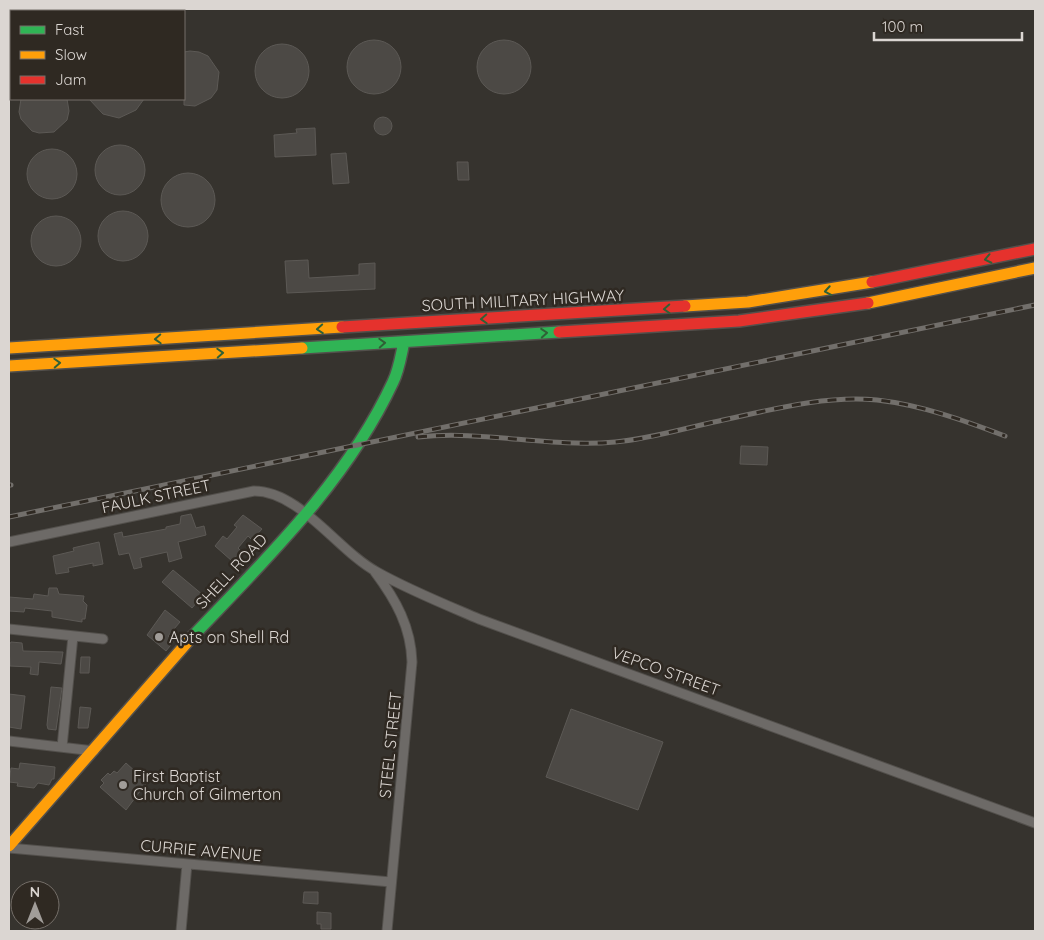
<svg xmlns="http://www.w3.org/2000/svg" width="1044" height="940" viewBox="0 0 1044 940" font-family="Quicksand,sans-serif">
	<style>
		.building { fill: #4c4945; stroke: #5c5955 }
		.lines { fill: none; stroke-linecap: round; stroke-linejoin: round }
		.street-casing { stroke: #53504c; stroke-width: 11 }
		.fast-casing { stroke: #53504c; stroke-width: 14 }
		.slow-casing { stroke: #53504c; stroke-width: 14 }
		.jam-casing { stroke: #53504c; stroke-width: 14 }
		.street { stroke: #6d6a67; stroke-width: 9 }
		.fast { stroke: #30b455; stroke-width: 11 }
		.slow { stroke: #ff9f0a; stroke-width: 11 }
		.jam { stroke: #e5322d; stroke-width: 11 }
		.rail-casing { stroke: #726f6b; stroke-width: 5 }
		.rail { stroke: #2f2922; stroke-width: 3; stroke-dasharray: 9; stroke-linecap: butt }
		.oneway { stroke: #2f6136 }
		.poi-dot { fill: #a19d99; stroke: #2f2922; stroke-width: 2 }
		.labels { text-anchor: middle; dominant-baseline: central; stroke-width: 5; stroke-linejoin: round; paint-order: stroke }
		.street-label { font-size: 16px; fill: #dbd6d2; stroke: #2f2922 }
		.poi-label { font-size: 16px; fill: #dbd6d2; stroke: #2f2922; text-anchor: start }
	</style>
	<rect width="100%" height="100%" fill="#36332e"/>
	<!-- building -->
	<path class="building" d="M347 67a27 27 0 1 1 54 0a27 27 0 1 1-54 0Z
		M477 67a27 27 0 1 1 54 0a27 27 0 1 1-54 0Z
		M255 71a27 27 0 1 1 54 0a27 27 0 1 1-54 0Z
		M190 51 199 52 208 56 219 72 217 90 211 98 195 106 184 105V52Z
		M21 99H67L69 111 67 120 54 132 39 133 32 131 21 119 19 112Z
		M89 99H144L136 110 119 118 103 114Z
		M374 126a9 9 0 1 1 18 0a9 9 0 1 1-18 0Z
		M315 128 316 155 275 157 274 135 297 133 296 129Z
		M95 170a25 25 0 1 1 50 0a25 25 0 1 1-50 0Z
		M27 174a25 25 0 1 1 50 0a25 25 0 1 1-50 0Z
		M346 153 349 183 333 184 331 154Z
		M457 162H468L469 180H458Z
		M161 200a27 27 0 1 1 54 0a27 27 0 1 1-54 0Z
		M98 236a25 25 0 1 1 50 0a25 25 0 1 1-50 0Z
		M31 241a25 25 0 1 1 50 0a25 25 0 1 1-50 0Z
		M308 260 309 278 359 275V264L375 263V289L287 293 285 261Z
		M741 446 768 447 767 465 740 464Z
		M191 514 196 528 204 526 206 535 178 542 182 558 169 562 167 552 140 558 142 567 134 569 129 553 119 555 114 534 122 532 123 537 166 529V527L180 524 181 516Z
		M243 515 262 529 252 540 248 536 238 548 241 551 232 561 215 546 223 536 227 539 237 527 234 525Z
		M99 542 103 564 93 566V563L68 568 69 572 56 574 53 556 74 551 73 548 77 547Z
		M173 570 203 595 192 608 162 582Z
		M49 588H57L59 594 84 596 83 601 87 605 85 619H82V622L52 617V611L25 608 24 612 9 611V597L33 599 34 594 48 596Z
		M165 610 180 622 168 636 174 641 166 651 147 635Z
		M11 642 22 643 23 651 63 652 61 664 39 662 38 675 30 674 31 667 10 666 9 645Z
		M81 657H90L89 673H80Z
		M51 687 62 688 56 730 48 729 47 725Z
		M9 694 25 696 21 729 9 727Z
		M80 707 91 708 88 728H78Z
		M571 709 663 742 638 810 546 777Z
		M20 763 55 767 54 779H52L49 785 38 783 34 788 17 786 18 783 9 782 11 768 19 769Z
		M126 763 147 782 126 810 100 787 104 783 101 780 108 773 110 775 114 771 117 773Z
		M304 892H318V904L303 903Z
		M317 912 331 913V929H321V924H317Z"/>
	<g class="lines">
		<!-- street casing -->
		<g class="street-casing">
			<path id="street" d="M9 542 254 491C300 491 338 551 377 572 409 590 444 604 479 619L1035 823
				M375 572C396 600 411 627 412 662L387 931
				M9 629 103 639
				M9 741 94 751
				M62 747 73 636
				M9 848 391 882
				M181 931 187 864"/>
		</g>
		<!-- fast casing -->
		<g class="fast-casing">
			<path id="fast" d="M302 348 559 332
				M192 637C266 559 347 481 393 382 399 370 401 355 404 342"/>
		</g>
		<!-- slow casing -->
		<g class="slow-casing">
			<path id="slow" d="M868 303 1035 268
				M685 306 748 302 872 282
				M9 348 342 327
				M9 366 302 348
				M9 846 192 637"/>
		</g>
		<!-- jam casing -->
		<g class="jam-casing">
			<path id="jam" d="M872 282 1035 249
				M342 327 685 306
				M559 332 739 321 868 303"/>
		</g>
		<!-- street -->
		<use href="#street" class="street"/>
		<!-- fast -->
		<use href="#fast" class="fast"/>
		<!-- slow -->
		<use href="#slow" class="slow"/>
		<!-- jam -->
		<use href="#jam" class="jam"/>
		<!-- rail casing -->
		<g class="rail-casing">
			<path id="rail" d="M418 437C483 430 550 448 615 442 650 439 685 428 719 421 770 410 825 395 877 400 921 405 963 420 1005 436
				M9 485H11
				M9 517 1035 305"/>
		</g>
		<!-- rail -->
		<use href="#rail" class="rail"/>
	</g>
	<!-- one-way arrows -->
	<defs><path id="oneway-chevron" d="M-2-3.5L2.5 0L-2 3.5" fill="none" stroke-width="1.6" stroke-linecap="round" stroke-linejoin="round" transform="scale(1.25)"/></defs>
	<g class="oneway">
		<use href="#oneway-chevron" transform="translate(988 259) rotate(168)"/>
		<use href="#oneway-chevron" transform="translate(828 291) rotate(170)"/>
		<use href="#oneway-chevron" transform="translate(667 309) rotate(177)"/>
		<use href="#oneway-chevron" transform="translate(484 319) rotate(177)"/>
		<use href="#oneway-chevron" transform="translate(320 329) rotate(176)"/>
		<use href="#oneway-chevron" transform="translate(544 333) rotate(-4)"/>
		<use href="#oneway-chevron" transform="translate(158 339) rotate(177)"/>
		<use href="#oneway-chevron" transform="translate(382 343) rotate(-3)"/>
		<use href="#oneway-chevron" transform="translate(220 353) rotate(-3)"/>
		<use href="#oneway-chevron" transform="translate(57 363) rotate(-3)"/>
	</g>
	<!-- markers -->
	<g class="poi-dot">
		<circle cx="159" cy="637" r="5"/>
		<circle cx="123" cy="785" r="5"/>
	</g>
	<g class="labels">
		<!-- street labels -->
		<g class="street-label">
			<text transform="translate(523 300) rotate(-3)">SOUTH MILITARY HIGHWAY</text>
			<text transform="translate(156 496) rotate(-12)">FAULK STREET</text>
			<text transform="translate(231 571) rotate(-47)">SHELL ROAD</text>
			<text transform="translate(666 671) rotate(20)">VEPCO STREET</text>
			<text transform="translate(390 745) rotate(-84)">STEEL STREET</text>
			<text transform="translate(201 850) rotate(5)">CURRIE AVENUE</text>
		</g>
		<!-- poi labels -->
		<g class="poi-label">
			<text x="169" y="637">Apts on Shell Rd</text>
			<text x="133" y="776">First Baptist<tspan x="133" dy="18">Church of Gilmerton</tspan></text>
		</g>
	</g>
	<!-- border -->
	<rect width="1044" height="940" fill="none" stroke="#dbd6d2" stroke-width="20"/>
	<!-- legend -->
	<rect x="10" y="10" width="175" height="90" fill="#2f2922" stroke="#746e68"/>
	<rect x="20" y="26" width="25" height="8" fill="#30b455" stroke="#746e68"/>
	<text x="55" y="35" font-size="15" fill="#dbd6d2">Fast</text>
	<rect x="20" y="51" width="25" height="8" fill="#ff9f0a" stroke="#746e68"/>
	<text x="55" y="60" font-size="15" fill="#dbd6d2">Slow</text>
	<rect x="20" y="76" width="25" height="8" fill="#e5322d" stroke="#746e68"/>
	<text x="55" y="85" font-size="15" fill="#dbd6d2">Jam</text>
	<!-- north arrow -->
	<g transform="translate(35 905)"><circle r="24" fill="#2f2922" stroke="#746e68"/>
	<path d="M0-4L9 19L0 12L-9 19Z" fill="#a19d99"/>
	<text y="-8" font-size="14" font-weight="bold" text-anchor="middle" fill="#dbd6d2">N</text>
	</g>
	<!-- scale -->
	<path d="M874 32v8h148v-8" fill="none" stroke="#dbd6d2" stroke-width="2.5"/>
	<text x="882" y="32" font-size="15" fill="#dbd6d2" stroke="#2f2922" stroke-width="4" paint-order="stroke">100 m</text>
</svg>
